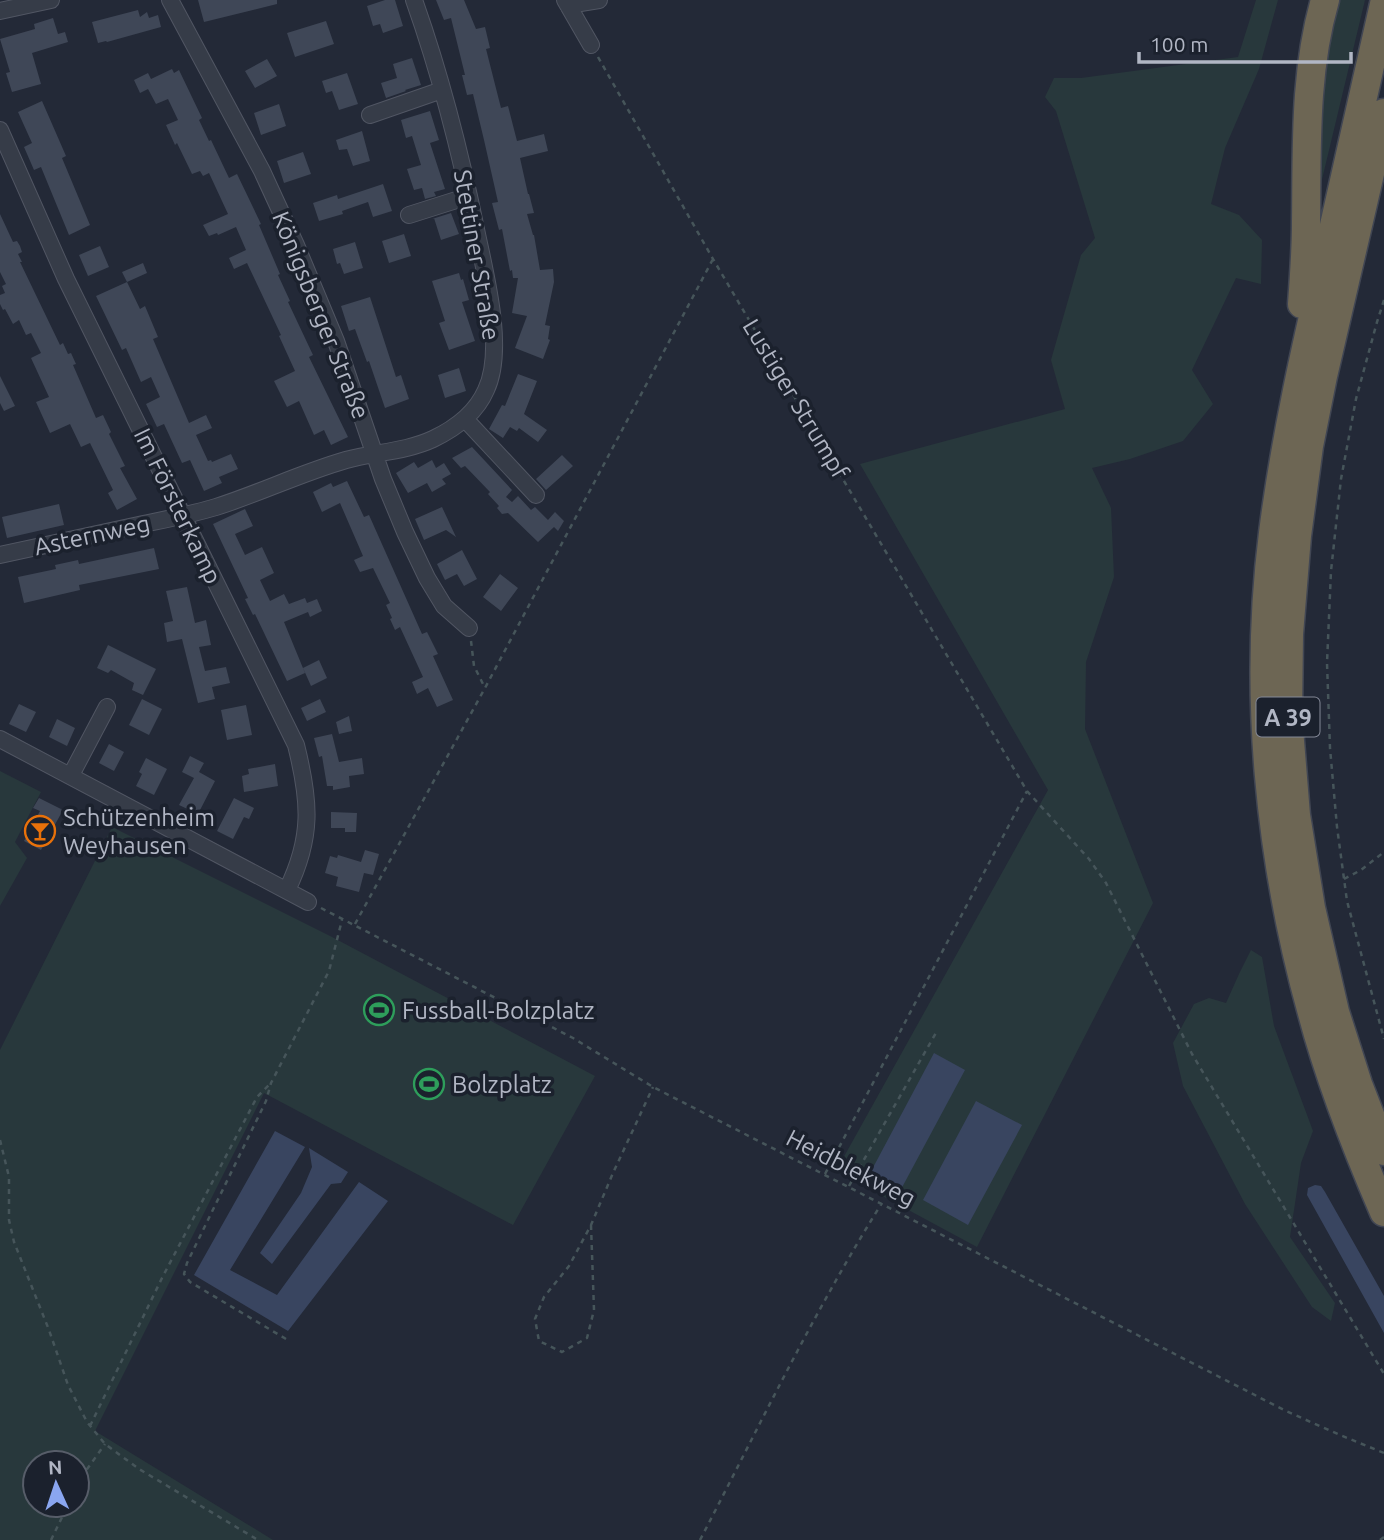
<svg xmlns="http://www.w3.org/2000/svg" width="1384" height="1540" viewBox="0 0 1384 1540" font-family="Ubuntu,sans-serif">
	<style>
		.green { fill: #28383c; fill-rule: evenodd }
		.water { fill: #394560 }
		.building { fill: #3f4757 }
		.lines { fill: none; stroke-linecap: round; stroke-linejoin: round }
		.street-casing { stroke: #515663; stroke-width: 18 }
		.highway-casing { stroke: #414653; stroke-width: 31 }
		.path { stroke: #46555a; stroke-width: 2.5; stroke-dasharray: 5 5; stroke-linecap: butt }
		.street { stroke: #363c48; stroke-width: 16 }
		.highway { stroke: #6d6654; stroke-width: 28 }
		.labels { text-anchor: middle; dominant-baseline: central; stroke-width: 7; stroke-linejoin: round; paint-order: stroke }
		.shield { fill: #1b212d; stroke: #848997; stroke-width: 2 }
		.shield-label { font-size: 23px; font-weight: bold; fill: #b1b6c4 }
		.street-label { font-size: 24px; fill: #b1b6c4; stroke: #1b212d }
		.poi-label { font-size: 24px; fill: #b1b6c4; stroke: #1b212d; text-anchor: start }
	</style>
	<rect width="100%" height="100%" fill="#232937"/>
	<!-- green -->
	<path class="green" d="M1256 0H1278L1259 69 1225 148 1211 204 1239 215 1262 240 1261 284 1236 278 1192 370 1213 404 1183 441 1130 459 1092 468 1111 508 1114 577 1086 662 1085 729 1153 903 977 1247 836 1171 1048 790 860 464 1065 409 1051 360 1081 255 1095 238 1056 111 1045 97 1054 78H1081L1238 57Z
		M1333 0H1365L1313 217 1312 135Z
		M0 771 41 792 15 842 27 858 0 906Z
		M112 827 332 937 595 1076 513 1225 264 1093 95 1431 273 1540H0V1050ZM35 1463H77V1505H35Z
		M1251 950 1262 957 1274 1026 1313 1131 1301 1163 1290 1237 1335 1303 1331 1321 1312 1307 1245 1204 1183 1086 1173 1043 1194 1004 1209 998 1226 1003 1239 974Z"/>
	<!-- water -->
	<path class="water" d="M934 1053 965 1070 899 1193 868 1177Z
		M976 1101 1022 1125 968 1225 923 1200Z
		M275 1131 305 1147 230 1270 277 1295 359 1182 388 1201 288 1331 194 1275Z
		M309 1148 348 1172 341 1183 331 1184 272 1264 260 1253 301 1193 312 1167Z
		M1315 1185 1321 1186 1325 1192 1384 1296V1333L1307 1195 1308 1188Z"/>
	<!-- building -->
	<path class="building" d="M198 0H277V4L204 22Z
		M385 0H395L403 26 383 33 380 24 373 26 367 6Z
		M436 0H464L476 29 485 27 490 48 486 49 501 108 508 106 517 141 544 134 548 151 520 158 528 194H529L534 213 527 214 533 235H534L540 270 553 269 554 282 545 325 550 326 548 339 550 340 543 359 515 348 527 316 512 313 518 278H513L512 270 510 271 502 229 499 230 492 203 498 202 484 140 473 94 467 95 462 75H465L451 18 444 20Z
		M138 10 140 17 147 12 149 18 158 15 161 27 107 42 106 41 98 43 92 22Z
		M53 18 58 34 65 32 68 42 32 53 41 84 12 92 6 73 10 72 0 39 35 29 34 24Z
		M326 21 334 44 295 57 287 33Z
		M412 58 421 85 405 90 406 91 386 98 381 83 397 78 393 64Z
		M267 59 277 76 255 88 245 71Z
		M172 69 174 73 179 70 202 118 199 120 209 141 211 140 229 178 237 174 261 224 259 225 280 274 278 275 290 301 288 302 313 355 309 357 348 437 331 445 324 430 314 435 299 401 287 407 274 381 295 371 279 336 281 335 247 263 234 269 229 258 246 250 236 227 218 235 217 233 209 236 203 225 228 214 209 173 203 176 200 171 192 174 177 143 175 145 166 125 178 120 168 99 156 104 148 89 140 93 134 80 148 73 151 79Z
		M347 73 358 104 339 110 332 91 326 93 322 81Z
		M42 101 66 156 62 158 90 225 69 235 41 167 34 170 24 147 32 143 18 112Z
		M279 104 286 126 261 135 254 113Z
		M430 111 439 140 430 143 445 189 434 192 436 196 425 199 422 188 414 190 407 169 421 165 412 136 406 138 401 120Z
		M362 131 370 161 353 166 347 149 339 150 336 140Z
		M303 152 311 174 284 183 277 161Z
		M383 184 392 211 373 217 368 202 342 211 343 214 319 221 313 203 337 195 338 199Z
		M451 213 459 234 441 240 434 218 432 219Z
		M0 214 13 242 17 241 20 246 22 252 18 254 22 262H20L60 345 63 343 68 354 71 353 76 364 73 365 96 418 103 415 111 432 109 434 125 466 120 468 137 499 117 510 108 493 113 490 90 443 81 447 70 424 50 433 36 402 49 397 31 358 41 353 31 333 26 335 19 320 13 324 5 309 3 310 0 304V295L5 293 2 286 6 284 0 272Z
		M404 234 411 256 389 263 382 241Z
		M355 242 363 268 344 274 340 263 337 264 333 249Z
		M100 246 109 267 88 276 79 255Z
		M143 263 147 273 127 282 140 309 145 306 158 337 153 339 189 423 206 415 212 428 196 435 208 461 211 460 212 462 231 454 238 469 219 477 222 483 204 491 190 460 182 463 164 424 157 427 146 404 160 397 151 377 141 382 126 348 122 350 96 296 127 282 122 272Z
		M459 273 461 280 463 279 469 300 462 302 475 341 449 350 439 323 445 321 432 281Z
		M370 297 396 377 401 375 409 399 385 408 369 361 367 362 355 329 349 331 341 306Z
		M459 368 466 391 445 398 438 375Z
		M518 374 537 381 524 414 547 430 538 442 519 428 517 431 510 427 503 438 489 429 502 405 505 406Z
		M0 376 15 406 4 411 0 403Z
		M472 447 512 490 506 497 512 502 518 496 531 510 535 507 548 520 555 512 564 521 558 531 554 527 538 542 508 513 502 514 497 508 499 506 488 494 490 492 465 466 461 468 452 458Z
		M562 455 573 466 546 490 536 479Z
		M432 460 436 468 444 463 451 474 442 479 446 484 432 492 427 483 408 493 396 473 414 462 418 468Z
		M347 481 364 517 369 515 422 634 427 632 438 654 433 656 453 700 437 707 428 688 417 694 412 682 423 677 400 627 395 630 390 619 392 618 386 605 390 603 373 568 360 572 354 560 363 556 340 503 322 512 313 492 331 483 333 487Z
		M59 504 64 525 7 538 2 517Z
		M442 507 456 537 446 530 424 540 415 519Z
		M245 509 253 526 235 534 245 555 262 547 274 573 260 580 270 601 284 594 289 604 305 598 307 603 317 599 322 611 310 617 308 612 284 622 305 673 287 681 255 614 253 615 245 599 248 598 213 524Z
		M154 548 159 569 79 585 80 590 24 603 18 577 56 569 55 565 78 560 79 564Z
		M462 550 477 579 464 586 457 574 445 580 437 564Z
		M500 574 518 588 501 611 483 597Z
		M187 587 195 623 206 620 211 645 199 647 205 671 226 667 230 683 212 687 215 699 198 703 182 639 167 642 164 623 173 621 166 591Z
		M108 645 156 669 143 695 132 690 134 683 111 670 108 673 97 668Z
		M319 660 327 678 311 686 303 668Z
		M142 699 162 709 149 735 129 725Z
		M320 699 326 712 307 721 301 708Z
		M19 704 36 712 26 732 9 724Z
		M246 705 252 735 227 740 221 710Z
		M349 716 352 731 339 734 336 722Z
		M57 719 75 728 67 746 49 737Z
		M332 734 339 762 362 758 364 774 349 776 350 787 333 790V786H327L322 756 319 757 314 738Z
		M109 744 124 752 114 771 99 763Z
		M190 756 204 763 199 772 215 781 198 814 179 805 194 778 182 772Z
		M146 758 167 769 154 795 136 786 142 774 139 772Z
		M275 764 278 786 244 792 242 776 249 774 248 769Z
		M39 798 63 810 41 850 24 841 40 811 33 808Z
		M234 798 254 808 249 819 244 817 233 839 217 831Z
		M331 812 357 813 356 832H345V828H331Z
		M365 850 379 854 373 875 364 873 359 892 336 886 338 877 325 873 330 856 337 858 338 855 361 862Z"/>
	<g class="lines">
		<!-- street casing -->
		<g class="street-casing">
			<path id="street" d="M170 0 262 171 296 245 336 341 383 479 405 532 427 578 444 606 469 628
				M565 0 591 45
				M568 5 599 0
				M0 11 51 0
				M370 115 442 90
				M0 130 66 279 296 745C310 801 313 837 287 890
				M409 215 469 196
				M465 419 536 495
				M0 555C45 545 89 536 134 526 162 520 190 515 216 507 260 493 301 473 346 460 374 452 405 452 433 439 454 429 476 413 486 390 505 350 486 277 477 234 461 155 441 76 414 0
				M0 739 308 902
				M71 775 107 707"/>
		</g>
		<!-- highway casing -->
		<g class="highway-casing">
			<path id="highway" d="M1384 4C1365 87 1347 170 1328 252 1306 345 1285 438 1273 533 1253 692 1269 859 1312 1013 1330 1081 1356 1147 1384 1212
				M1384 113 1323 376 1309 446 1297 536 1289 634 1288 716 1296 815 1311 908 1335 1012 1358 1084 1384 1151
				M1302 304C1304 277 1306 250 1306 223 1307 148 1304 73 1325 0"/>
		</g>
		<!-- path -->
		<path class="path" d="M598 57 713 259 1027 791 1089 859 1106 883 1192 1054 1384 1374
			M1384 300 1377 322 1356 399 1341 479 1331 571 1327 663 1330 748 1337 827 1347 901 1384 1039
			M471 641 474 666 485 688
			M1344 879 1361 870 1384 852
			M321 908 573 1038 653 1087 1286 1411 1340 1435 1384 1453
			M355 924 485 688 713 259
			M0 1140 9 1177V1220L14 1242 49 1330 68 1385 87 1422 105 1444 139 1469 258 1540
			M825 1174 1027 791
			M849 1186 937 1031
			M591 1225 594 1310 587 1338 562 1352 539 1341 535 1319 544 1297 569 1266 591 1225 613 1173 653 1087
			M286 1339 190 1282 184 1274 187 1263 266 1101 271 1083 329 971 342 920
			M90 1426 162 1278 257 1097 271 1083
			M77 1487 85 1472 105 1444
			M51 1540 68 1505
			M700 1540C759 1427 814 1311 882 1203
			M1380 1540 1384 1537"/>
		<!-- street -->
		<use href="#street" class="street"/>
		<!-- highway -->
		<use href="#highway" class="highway"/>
	</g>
	<!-- icons -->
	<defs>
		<g id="bar-ring" transform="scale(1.575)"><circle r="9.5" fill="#1b212d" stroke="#e8710a" stroke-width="1.5"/><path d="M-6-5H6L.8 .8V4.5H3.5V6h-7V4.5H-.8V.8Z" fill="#e8710a"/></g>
		<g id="stadium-ring" transform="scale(1.575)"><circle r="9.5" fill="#1b212d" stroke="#2e9e5b" stroke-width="1.5"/><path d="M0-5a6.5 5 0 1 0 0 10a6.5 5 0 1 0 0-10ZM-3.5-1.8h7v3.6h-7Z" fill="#2e9e5b"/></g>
	</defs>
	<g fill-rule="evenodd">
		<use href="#bar-ring" x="40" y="831"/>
		<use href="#stadium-ring" x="379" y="1010"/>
		<use href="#stadium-ring" x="429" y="1084"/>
	</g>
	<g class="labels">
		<!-- shield labels -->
		<rect class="shield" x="1256.5" y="697.5" width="63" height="39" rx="5"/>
		<g class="shield-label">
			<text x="1288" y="717">A 39</text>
		</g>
		<!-- street labels -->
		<g class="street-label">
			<text transform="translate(477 255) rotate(80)">Stettiner Straße</text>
			<text transform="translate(321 315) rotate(68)">Königsberger Straße</text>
			<text transform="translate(796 399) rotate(59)">Lustiger Strumpf</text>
			<text transform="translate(178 506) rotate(64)">Im Försterkamp</text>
			<text transform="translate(92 535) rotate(-12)">Asternweg</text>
			<text transform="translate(851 1168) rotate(27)">Heidblekweg</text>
		</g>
		<!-- poi labels -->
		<g class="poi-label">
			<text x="63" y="817">Schützenheim<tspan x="63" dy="28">Weyhausen</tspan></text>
			<text x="402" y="1010">Fussball-Bolzplatz</text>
			<text x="452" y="1084">Bolzplatz</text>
		</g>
	</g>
	<!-- north arrow -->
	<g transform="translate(56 1484) rotate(357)"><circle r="33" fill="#1b212d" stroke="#575d69" stroke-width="2"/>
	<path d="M0-5L12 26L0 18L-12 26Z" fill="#8aa6f0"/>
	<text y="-10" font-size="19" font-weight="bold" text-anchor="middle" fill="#b1b6c4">N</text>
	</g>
	<!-- scale -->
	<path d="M1139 52v10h212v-10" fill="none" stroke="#b1b6c4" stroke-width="3.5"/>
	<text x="1150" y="52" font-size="21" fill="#b1b6c4" stroke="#1b212d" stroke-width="5" paint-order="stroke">100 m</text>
</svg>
